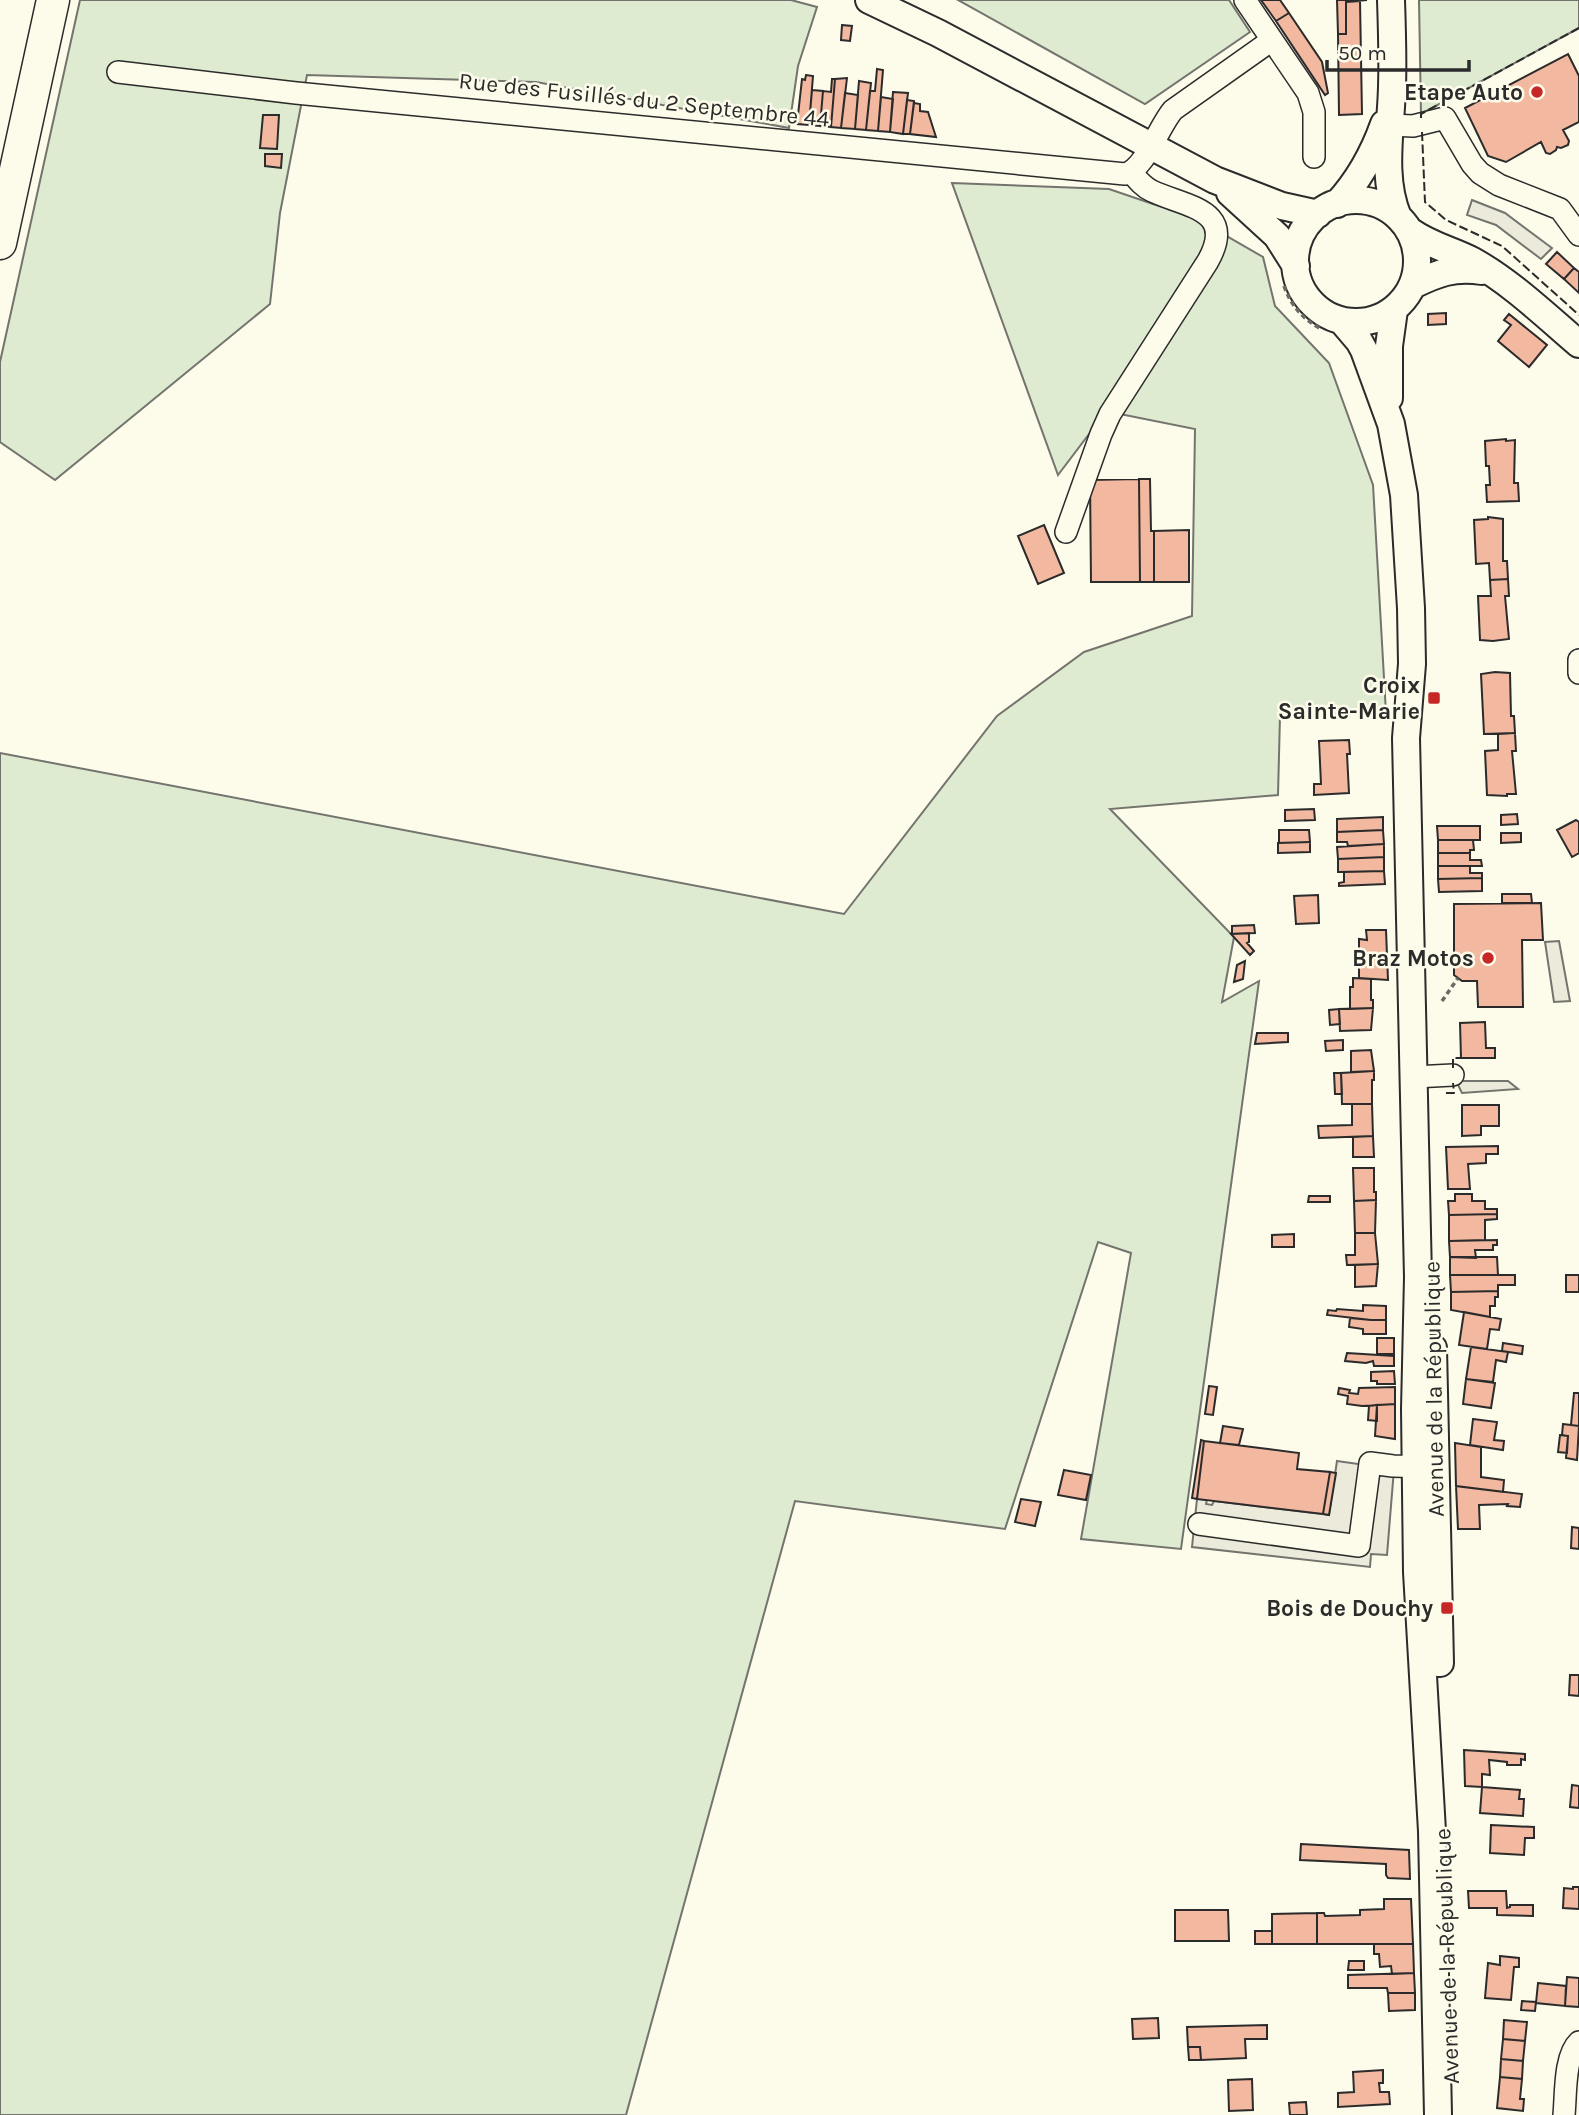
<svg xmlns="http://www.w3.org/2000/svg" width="1579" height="2115" viewBox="0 0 1579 2115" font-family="Karla,sans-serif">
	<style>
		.green { fill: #deebd1; stroke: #74746e; stroke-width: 2 }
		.parking { fill: #eceadb; stroke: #74746e; stroke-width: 2 }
		.building { fill: #f2b8a0; stroke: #2b2b2b; stroke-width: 2 }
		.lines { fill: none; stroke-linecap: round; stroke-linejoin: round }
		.minor-casing { stroke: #2b2b2b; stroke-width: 24 }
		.major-casing { stroke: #2b2b2b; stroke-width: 30 }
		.highway-casing { stroke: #2b2b2b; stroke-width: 35 }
		.path { stroke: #6a6964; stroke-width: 3.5; stroke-dasharray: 5 3.5; stroke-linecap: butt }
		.minor { stroke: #fdfbea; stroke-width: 21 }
		.major { stroke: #fdfbea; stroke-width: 26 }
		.highway { stroke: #fdfbea; stroke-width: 32 }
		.fence { stroke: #2b2b2b; stroke-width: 2; stroke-dasharray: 9 3.5; stroke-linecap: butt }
		.poi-dot { fill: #c62828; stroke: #fdfbea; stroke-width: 2.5 }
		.labels { text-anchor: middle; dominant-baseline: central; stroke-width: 5; stroke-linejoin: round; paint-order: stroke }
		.poi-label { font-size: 23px; font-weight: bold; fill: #2b2b2b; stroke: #fdfbea; text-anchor: end }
		.street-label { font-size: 23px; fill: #2b2b2b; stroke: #fdfbea }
	</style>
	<rect width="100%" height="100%" fill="#fdfbea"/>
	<!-- green -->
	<path class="green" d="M80 0H791L817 7 798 66 789 128 536 82 307 75 280 213 270 304 55 480 0 442V362Z
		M958 0H1229L1250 32 1145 104Z
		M1419 0H1579V28L1421 114Z
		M952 183 1109 189 1197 219 1263 257 1275 306 1329 363 1373 485 1386 713 1280 716 1278 795 1110 809 1234 937 1222 1002 1259 981 1181 1549 1081 1539 1131 1253 1098 1242 1005 1529 795 1501 626 2115H0V753L844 914 997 716 1084 652 1192 616 1195 429 1120 414 1102 417 1058 475Z"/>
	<!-- parking -->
	<path class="parking" d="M1472 200 1505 213 1552 248 1541 259 1496 225 1467 215Z
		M1559 941 1570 1001 1554 1002 1545 942Z
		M1456 1081H1508L1518 1089 1462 1093Z
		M1337 1461 1394 1469 1387 1555 1371 1554 1370 1567 1192 1547 1197 1499 1207 1500 1206 1504 1212 1505 1214 1501 1329 1515Z"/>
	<!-- building -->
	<path class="building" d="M1261 0H1280L1289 13 1276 21Z
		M1337 0H1367L1346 2V34H1338Z
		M1360 1 1362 114 1339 115 1338 34H1346V2Z
		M1289 13 1322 62 1328 93 1325 95 1276 21Z
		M842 25 852 26 850 41 841 40Z
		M1568 54 1579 76V122L1563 130 1569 141 1568 145 1561 148 1557 147 1556 150 1550 154 1546 153 1541 142 1506 162 1488 156 1465 108Z
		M877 69 883 70 878 131 866 130 870 91H875Z
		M806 75 813 76 809 125 797 124 802 79 805 80Z
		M847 78 841 128 831 127 835 79Z
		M832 79H835L831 127 820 126 823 91 831 92Z
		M859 81 871 83 866 130 855 129Z
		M812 90 823 91 820 126 809 125Z
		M893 92 908 93 903 134 890 132Z
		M845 93 858 95 855 129 841 128Z
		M881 97 893 99 890 132 878 131Z
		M907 100 914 101 910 134H903Z
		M914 103 920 104V111L928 112 936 137 910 134Z
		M263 115H279L277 149 260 148Z
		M265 154H282L281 168 265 166Z
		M1557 252 1574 268 1564 279 1546 264Z
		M1574 268 1579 272V293L1564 279Z
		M1446 313V324L1428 325V314Z
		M1509 314 1547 345 1529 367 1498 341 1511 325 1504 320Z
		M1506 439V441L1515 440 1514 483H1518L1519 501 1487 502 1486 485H1490L1489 466H1486L1485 441Z
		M1139 479 1140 582H1091L1090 480Z
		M1139 479H1150L1151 531H1154V582H1140Z
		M1488 517 1503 519V561H1507L1508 579 1490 580 1489 563 1476 564 1474 520 1488 519Z
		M1044 525 1064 573 1038 584 1018 536Z
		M1189 530V582H1154V531Z
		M1508 579 1509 596H1505L1509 639 1493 641 1480 640 1478 596H1491L1490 580Z
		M1495 672 1510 673 1511 716H1514L1515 733 1484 734 1481 674Z
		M1515 733 1516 751H1512L1516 794H1507V796L1487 795 1485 751 1498 750V734Z
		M1349 740 1350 754H1347L1349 793 1314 795V784H1321L1319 741Z
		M1314 809 1315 820 1285 821V810Z
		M1517 814 1518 824 1501 825V815Z
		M1383 817V830L1337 832V819Z
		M1576 820 1579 822V853L1572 857 1557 830Z
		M1437 826H1480V840H1438Z
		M1279 830H1309L1310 842 1279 843Z
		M1383 830 1384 844 1348 846 1347 842H1337V832Z
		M1501 833H1521V842L1501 843Z
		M1438 840H1473L1474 850H1470V853H1438Z
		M1310 842V852L1278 853V843Z
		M1384 844V857L1338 859 1337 847Z
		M1438 853H1470V860H1481L1482 866H1438Z
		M1384 857V871L1338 872V859Z
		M1438 866H1470V873H1482V878L1438 879Z
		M1384 871 1385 884 1339 886V883L1344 882V872Z
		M1482 878V891L1439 892 1438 879Z
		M1502 894H1531L1532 903H1502Z
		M1318 895 1319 923 1296 924 1294 896Z
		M1541 903 1543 940H1522L1523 1007H1478L1477 981H1462L1454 975V904Z
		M1254 925 1255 933 1232 934V926Z
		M1366 930H1386L1388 980 1359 978V939L1367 940Z
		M1249 933V942L1247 943 1254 951 1250 955 1231 934Z
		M1245 961 1243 979 1234 982 1237 965Z
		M1353 978 1371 979V1000H1373V1008L1350 1009V987H1353Z
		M1373 1008 1371 1030 1340 1031 1339 1009Z
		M1339 1009 1340 1024 1330 1025 1329 1010Z
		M1485 1022 1486 1048H1495V1058H1461L1460 1023Z
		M1257 1033H1288V1042L1255 1044Z
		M1343 1040V1050L1326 1051 1325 1041Z
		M1371 1050 1374 1071 1351 1072V1051Z
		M1374 1071V1080H1372V1104H1342L1341 1073Z
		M1334 1073H1341L1342 1094H1335Z
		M1352 1104H1372L1373 1136 1319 1138 1318 1126 1352 1125Z
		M1462 1105H1499V1126H1481V1135L1462 1136Z
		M1373 1136 1374 1157H1353V1137Z
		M1498 1146V1154H1486V1163L1468 1164 1470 1189H1448L1446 1147Z
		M1353 1168H1374V1192H1376V1200L1354 1201Z
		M1455 1194H1472V1201H1485V1209H1497V1214L1449 1215 1448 1201H1455Z
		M1309 1196H1330V1202H1308Z
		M1376 1200 1375 1233H1355L1354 1201Z
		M1497 1214V1219L1485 1220V1240L1449 1241V1215Z
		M1355 1233H1375L1378 1264 1347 1265 1346 1255H1355Z
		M1294 1234V1247H1272V1235Z
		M1497 1240V1245H1493V1250H1475L1476 1258 1450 1257 1449 1241Z
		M1450 1257H1497L1498 1275H1450Z
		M1378 1264 1376 1286 1355 1287V1265Z
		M1450 1275H1515V1285H1498V1291L1451 1292Z
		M1566 1275H1579V1292H1566Z
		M1498 1291V1297H1495V1306H1490V1317L1451 1310V1292Z
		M1363 1305 1386 1306V1320H1371L1327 1315 1328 1310 1336 1311 1337 1309 1363 1311Z
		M1464 1312 1501 1319 1499 1330 1490 1329 1487 1349 1459 1345Z
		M1350 1318 1371 1320H1386V1334H1363V1329L1349 1327Z
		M1377 1338H1394V1354H1377Z
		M1503 1343 1523 1346 1522 1354 1502 1351Z
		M1471 1347 1508 1352 1506 1362 1496 1360 1493 1382 1466 1379Z
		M1347 1353 1394 1356V1366H1374L1373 1361 1366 1363 1345 1361Z
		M1394 1371 1395 1384H1377V1381H1371V1372Z
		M1466 1379 1495 1383 1491 1408 1463 1404Z
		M1209 1386 1217 1387 1213 1415 1205 1414Z
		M1395 1387V1404L1362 1406 1347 1404 1348 1396 1338 1394 1339 1388 1350 1390 1349 1393 1358 1394 1359 1388Z
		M1574 1393H1579V1426L1571 1425Z
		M1395 1404V1439L1375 1436 1377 1405Z
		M1377 1405V1421L1368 1420 1369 1406Z
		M1473 1419 1497 1422 1494 1440 1504 1441 1503 1450 1470 1445Z
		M1563 1424 1579 1426 1577 1460 1566 1458 1568 1436 1562 1435Z
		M1223 1426 1243 1429 1239 1445 1220 1443Z
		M1560 1435 1568 1436 1567 1453 1558 1452Z
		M1201 1440 1204 1441 1197 1499 1192 1498Z
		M1204 1441 1299 1453 1297 1469 1330 1472 1323 1514 1197 1499Z
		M1455 1443 1481 1447V1477L1504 1480 1503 1492 1456 1486Z
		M1064 1470 1091 1475 1086 1500 1058 1495Z
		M1330 1472 1336 1473 1329 1515 1323 1514Z
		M1456 1486 1522 1494 1520 1507 1507 1506 1508 1504 1479 1505 1480 1529H1458Z
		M1021 1499 1041 1502 1035 1526 1015 1522Z
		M1572 1527 1579 1528V1549L1571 1548Z
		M1570 1675H1579V1696L1569 1695Z
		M1464 1750 1525 1754V1760L1521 1759V1765H1507V1762L1489 1760 1490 1775 1482 1774V1787L1465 1786Z
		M1572 1785 1579 1786V1808L1570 1807Z
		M1482 1787 1520 1790 1519 1799H1524L1523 1816 1480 1813Z
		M1491 1825 1534 1827V1838H1525L1524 1855 1490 1853Z
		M1301 1844 1409 1850 1410 1879 1388 1878 1386 1875V1864L1300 1860Z
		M1573 1887H1579V1909L1563 1908 1564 1888 1573 1889Z
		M1468 1891H1506L1507 1908 1510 1907V1905H1533V1916L1497 1915V1908H1469Z
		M1384 1899H1411L1413 1944H1317V1913H1324L1325 1916 1360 1915V1910L1384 1909Z
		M1175 1910H1228L1229 1941H1175Z
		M1317 1913V1944H1272V1914Z
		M1255 1931H1272V1944H1255Z
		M1374 1944H1413L1414 1973 1392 1974 1391 1966 1380 1967 1379 1954H1374Z
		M1500 1956 1519 1958V1967H1514L1511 2000 1485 1998 1488 1963 1500 1965Z
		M1349 1961H1364V1970H1348Z
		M1414 1973 1415 1993H1388L1387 1988H1348V1975Z
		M1567 1977 1579 1978V2007L1565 2006Z
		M1538 1983 1566 1986 1565 2006 1536 2003Z
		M1388 1993H1415V2010L1389 2011Z
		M1522 2001 1536 2002 1535 2011 1521 2010Z
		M1158 2018 1159 2038 1133 2039 1132 2019Z
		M1504 2020 1527 2022 1525 2041 1503 2039Z
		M1267 2025V2039H1245L1246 2058 1201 2060 1200 2047H1188L1187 2027Z
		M1503 2039 1525 2041 1523 2061 1501 2059Z
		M1188 2047H1200L1201 2060H1189Z
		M1501 2059 1523 2061 1522 2079 1500 2077Z
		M1383 2070V2083H1379L1380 2092H1389L1390 2104 1338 2107V2093L1354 2092 1353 2072Z
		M1500 2077 1522 2079 1520 2099H1524L1523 2111 1497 2108Z
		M1252 2079 1253 2110 1229 2111 1228 2080Z
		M1306 2102 1307 2115H1290L1289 2103Z"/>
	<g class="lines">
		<!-- minor casing -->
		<g class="minor-casing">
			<path id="minor" d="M1245 0 1308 93 1314 112V157
				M118 72 296 93 1125 174C1145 169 1159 126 1173 110L1272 40
				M1390 125 1413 126 1445 118 1472 164 1480 173 1499 185 1560 209 1579 235
				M1066 532 1101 434 1110 414 1208 261C1237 209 1186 207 1152 191 1143 187 1137 179 1131 172
				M1579 660V673
				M1414 1077 1453 1075
				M1199 1524 1359 1546 1370 1463 1393 1466 1430 1467
				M1564 2115C1566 2095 1564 2056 1579 2042"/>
		</g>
		<!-- major casing -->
		<g class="major-casing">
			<path id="major" d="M869 0 938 33 1215 180 1282 206 1318 214
				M1391 0C1392 29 1393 58 1392 87 1391 130 1381 177 1398 217
				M1230 193 1277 236 1296 266
				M1295 261a61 61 0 1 1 122 0a61 61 0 1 1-122 0Z
				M1337 204C1359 180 1373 155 1384 124
				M1410 231C1431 246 1452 250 1473 261 1512 283 1545 315 1579 344
				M1413 285C1438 273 1453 267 1482 271
				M1342 321 1359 341 1364 350 1391 424 1404 495 1411 608 1412 664 1406 738 1418 1277 1415 1409 1417 1572 1432 1831 1438 2115
				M1389 398V346L1394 310
				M1433 1348 1440 1663"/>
		</g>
		<!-- highway casing -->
		<g class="highway-casing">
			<path id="highway" d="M0 243 53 0"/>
		</g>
		<!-- path -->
		<path class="path" d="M1284 286C1291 306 1303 319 1321 329
			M1442 1001 1458 978"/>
		<!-- minor -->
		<use href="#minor" class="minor"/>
		<!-- major -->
		<use href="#major" class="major"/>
		<!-- highway -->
		<use href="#highway" class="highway"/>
		<!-- fence -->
		<path class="fence" d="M1421 118V114L1579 28
			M1422 132 1425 202 1446 220 1502 246 1579 315
			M1453 1068V1058H1461
			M1446 1093H1454L1453 1083"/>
	</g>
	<!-- markers -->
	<g class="poi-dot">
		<circle cx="1537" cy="92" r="7"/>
		<rect x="1427" y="691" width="14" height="14" rx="3.5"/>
		<circle cx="1488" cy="958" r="7"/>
		<rect x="1440" y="1601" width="14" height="14" rx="3.5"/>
	</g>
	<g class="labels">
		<!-- poi labels -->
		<g class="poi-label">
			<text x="1523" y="92">Etape Auto</text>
			<text x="1420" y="685">Croix<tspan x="1420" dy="26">Sainte-Marie</tspan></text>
			<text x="1474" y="958">Braz Motos</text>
			<text x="1433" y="1608">Bois de Douchy</text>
		</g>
		<!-- street labels -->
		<g class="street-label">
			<text transform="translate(644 100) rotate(6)">Rue des Fusillés du 2 Septembre 44</text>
			<text transform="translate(1434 1389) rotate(-91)">Avenue de la République</text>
			<text transform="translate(1447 1956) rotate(-92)">Avenue de la République</text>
		</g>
	</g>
	<!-- scale -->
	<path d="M1327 60v10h142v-10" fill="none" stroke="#2b2b2b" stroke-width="3.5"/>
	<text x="1338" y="60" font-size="21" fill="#2b2b2b" stroke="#fdfbea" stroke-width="5" paint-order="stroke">50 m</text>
</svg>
